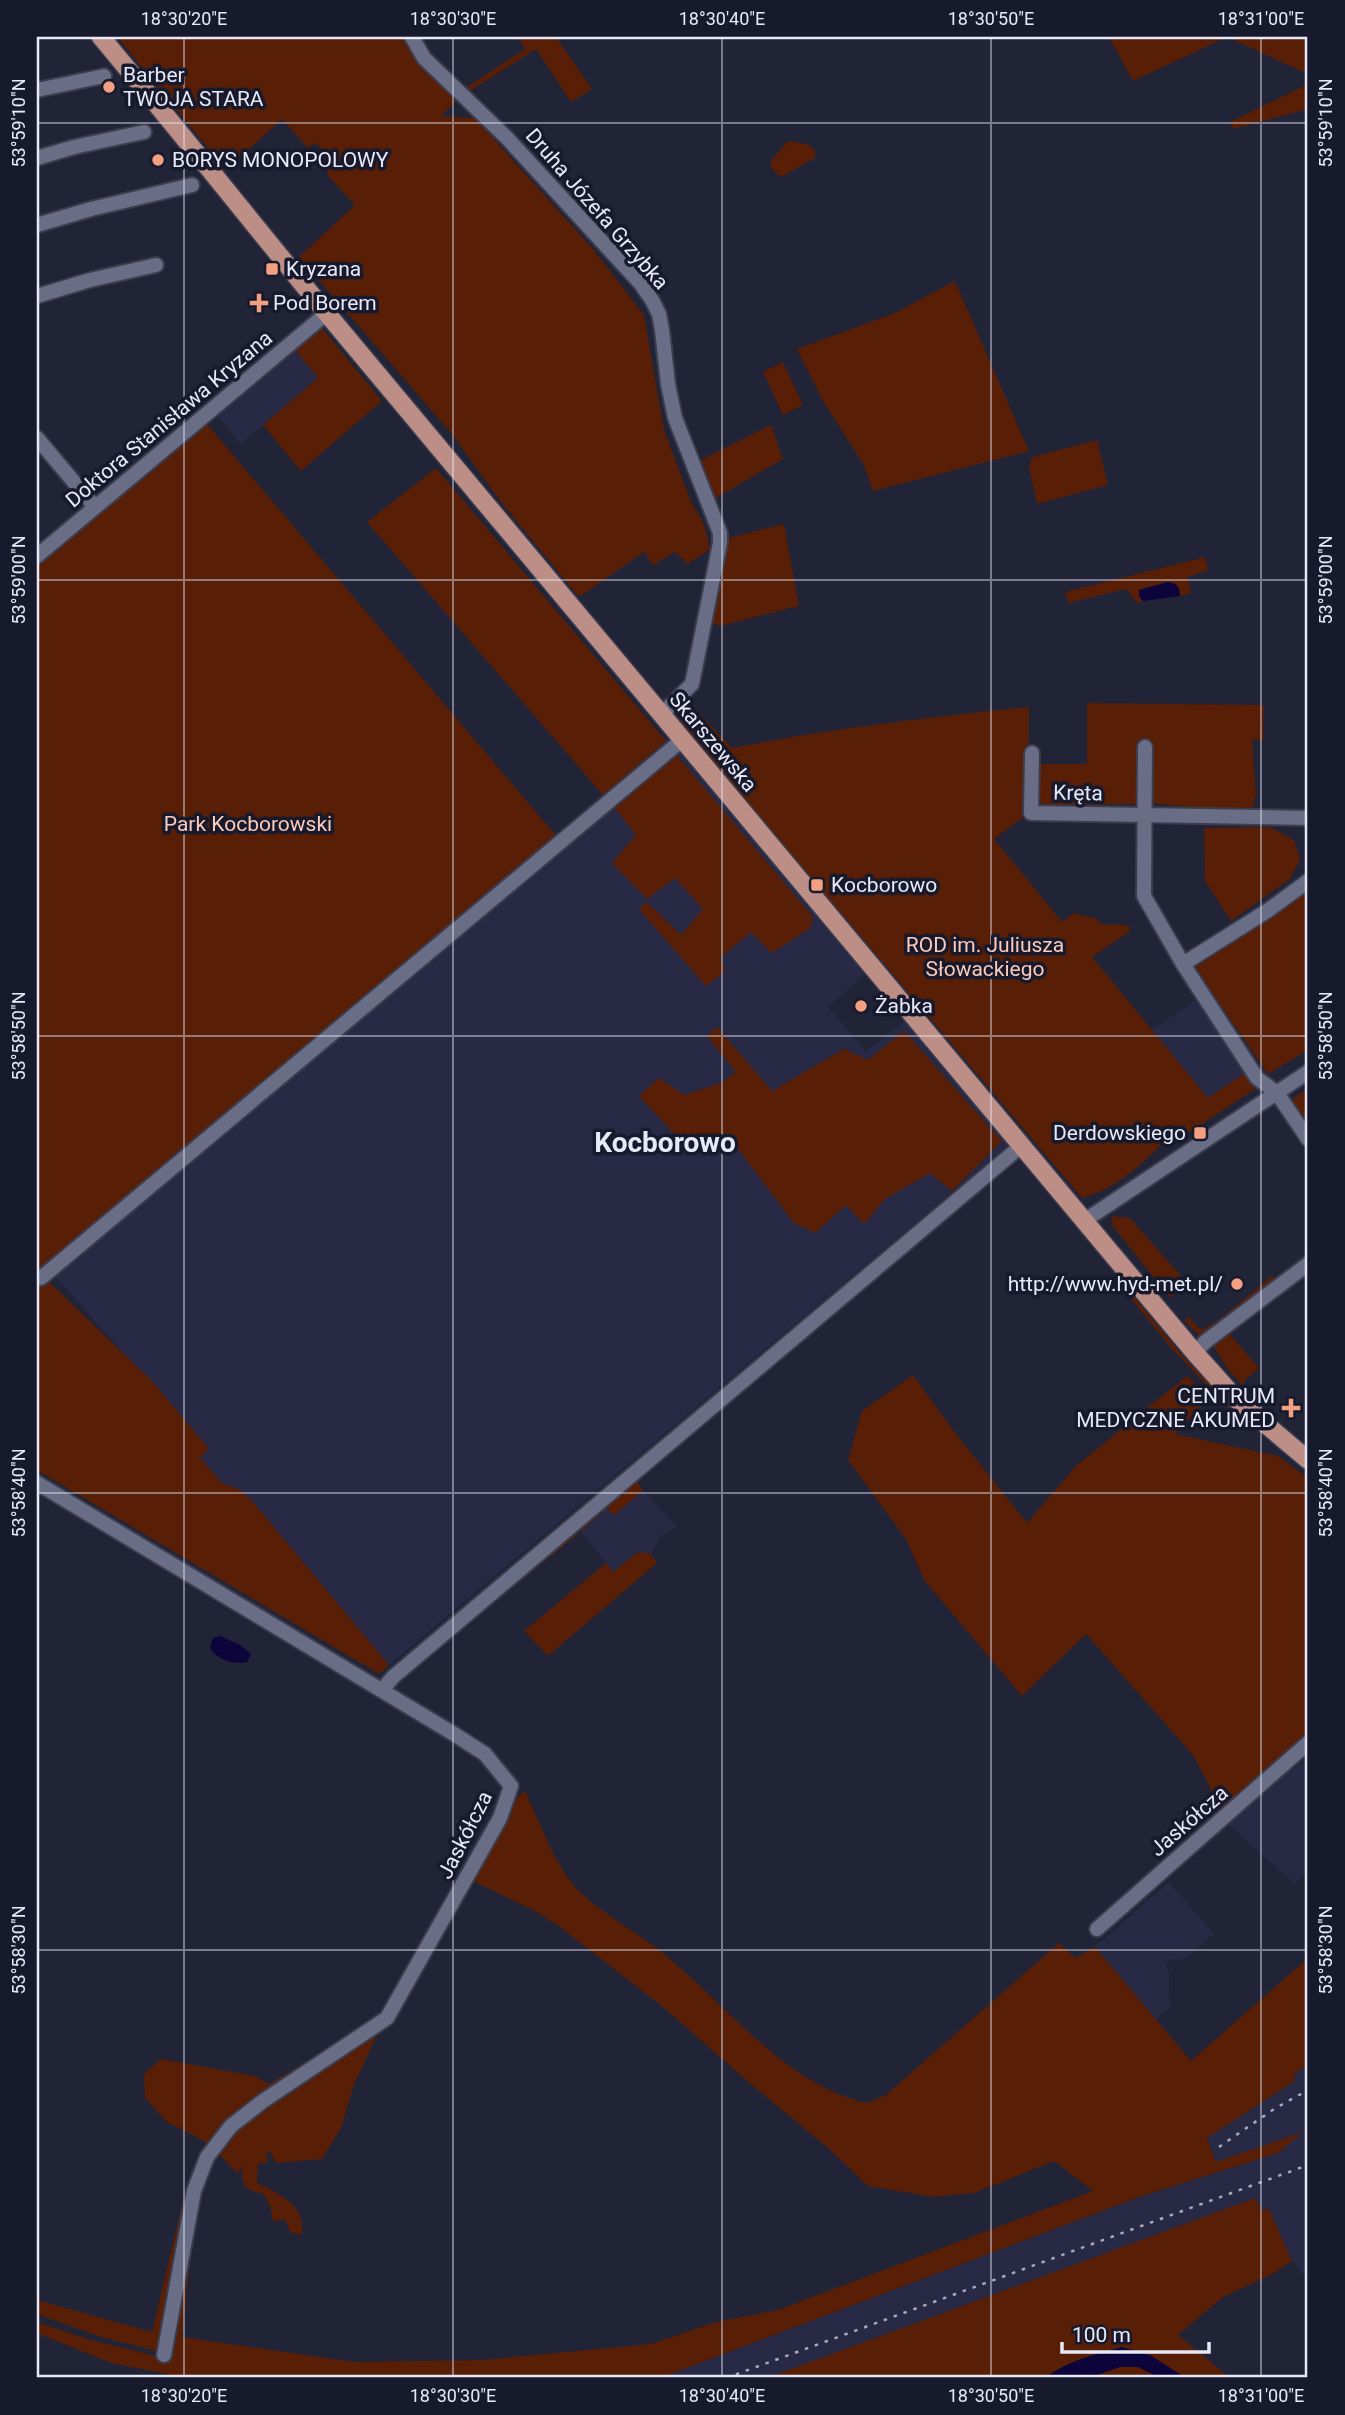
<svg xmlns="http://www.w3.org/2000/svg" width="1345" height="2415" viewBox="0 0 1345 2415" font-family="Roboto,sans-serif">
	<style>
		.built { fill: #282a45 }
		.green { fill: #581f06 }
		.water { fill: #0c043b }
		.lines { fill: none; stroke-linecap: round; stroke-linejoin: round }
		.minor-casing { stroke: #3b3d4e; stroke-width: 18 }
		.major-casing { stroke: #3b3d4e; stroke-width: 21 }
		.minor { stroke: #696d85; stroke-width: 14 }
		.major { stroke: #bc8e86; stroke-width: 18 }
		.rail { stroke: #a8aaba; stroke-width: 2.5; stroke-dasharray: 3.5 7; stroke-linecap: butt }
		.ticks { fill: none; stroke: #e7e9f7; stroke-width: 2; stroke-opacity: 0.45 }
		.poi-dot { fill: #f2a081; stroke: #17192d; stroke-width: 2.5 }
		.labels { text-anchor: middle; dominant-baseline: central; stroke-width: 7; stroke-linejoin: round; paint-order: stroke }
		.poi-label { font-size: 21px; fill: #e7e9f7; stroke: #17192d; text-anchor: start }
		.street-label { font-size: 21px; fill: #e7e9f7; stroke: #17192d }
		.park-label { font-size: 21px; fill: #fccab8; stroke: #17192d }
		.district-label { font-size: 28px; font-weight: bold; fill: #e7e9f7; stroke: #17192d }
		.neatline { fill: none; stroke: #e7e9f7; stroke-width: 2.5 }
		.ticks-label { font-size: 18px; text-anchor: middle; fill: #e7e9f7 }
	</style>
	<rect width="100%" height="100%" fill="#212337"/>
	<!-- built -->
	<path class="built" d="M295 350 318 378 241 444 217 416Z
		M679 748 867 973 828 1007 866 1051 906 1020 1009 1144 389 1665 253 1502 239 1489 223 1484 200 1458 209 1449 53 1274Z
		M1196 1000 1245 1073 1208 1098 1151 1030Z
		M643 1491 678 1527 661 1535 651 1554 638 1552 613 1572 581 1532 607 1507 614 1515Z
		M1308 1757V1872L1295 1884 1225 1822Z
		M1169 1882 1214 1934 1183 1960 1171 1959 1165 1964 1169 1972V1995L1171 2007 1156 2019 1095 1947Z
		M1308 2065V2280L1292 2261 1268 2209 1214 2217 785 2378H660L1139 2197 1278 2153 1216 2162 1207 2137 1296 2080 1293 2075Z"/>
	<!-- green -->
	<path class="green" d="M117 37H407L457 100 441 116 475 118 593 249 644 315 664 430 691 502 704 524 710 549 688 564 675 552 653 565 644 552 579 597 504 506 451 433 299 257 355 205 328 176 323 150 316 143 308 148 282 119 226 170Z
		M518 37H556L592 89 571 102 536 49 468 92 464 89 525 49Z
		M1109 37H1308V74L1227 37 1133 81Z
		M1308 84V109L1233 129 1230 122Z
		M788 141 807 144 814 149 816 157 783 176C775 175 772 169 770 162Z
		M955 281 1029 451 873 491 864 465 823 401 797 349 895 313Z
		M322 328 382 401 301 471 263 425 318 378 295 350Z
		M783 362 803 405 783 415 763 372Z
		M206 423 558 838 44 1277 152 1381 209 1449 200 1458 222 1483 239 1489 253 1502 389 1665 379 1674 37 1470V564Z
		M771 425 783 459 714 499 699 461Z
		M1097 440 1108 485 1037 504 1029 467 1032 457Z
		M436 468 666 741 603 795 367 522Z
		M784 524 799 606 720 626 710 622 728 538Z
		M1205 557 1208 570 1188 577 1191 593 1180 596 1176 584 1167 582 1139 590V596L1143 601 1137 603 1126 589 1068 603 1065 592Z
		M686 699 732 748C831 729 929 717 1029 707L1028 814 994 839 1062 922 1074 913 1097 919 1101 924 1126 925 1130 927 1129 932 1092 957 1208 1098 1245 1073 1255 1089 1170 1145 1165 1141C1142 1164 1115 1190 1082 1198L679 721 680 704Z
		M1087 703 1264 705 1263 741 1252 739 1256 794 1252 809 1222 810 1160 804 1043 805 1038 799 1040 764H1087Z
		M675 753 813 917 810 928 772 953 751 932 721 957 725 971 706 986 639 909 647 902 681 935 703 909 675 878 647 899 612 863 636 835 615 808Z
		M1270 827 1294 840 1300 860 1290 879 1231 921 1205 881 1204 828Z
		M1308 889V1050L1268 1074 1195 968Z
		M717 1027 772 1091 844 1049 868 1060 904 1031 1002 1141 952 1191 930 1173 885 1199 864 1224 846 1205 815 1233 794 1223 727 1134H715L692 1153 639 1096 659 1078 684 1095 721 1083 736 1072 707 1036Z
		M1308 1088V1126L1290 1101Z
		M1112 1216 1130 1218 1188 1284 1170 1298 1112 1225Z
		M1272 1276 1276 1280 1201 1337 1184 1320 1189 1317 1201 1330 1217 1321Z
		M1121 1281 1185 1359 1248 1423 1242 1428 1229 1417 1233 1413 1172 1349 1119 1284Z
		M1228 1332 1259 1368 1243 1382 1257 1397 1255 1398 1230 1372 1213 1346Z
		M913 1375 956 1434 1027 1523 1076 1466 1187 1376 1210 1397 1175 1434 1278 1456 1308 1478V1733L1219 1810 1209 1785 1193 1755 1086 1634 1022 1696 924 1580 906 1539 848 1460 862 1411Z
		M634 1481H637L643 1491 614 1515 607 1508 581 1532V1524Z
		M572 1532 577 1535 487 1608V1603Z
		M638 1552 651 1554 657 1563 548 1656 524 1631 606 1563 613 1572Z
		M525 1791C539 1820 552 1857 571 1882 590 1907 633 1929 659 1950 725 2002 781 2082 866 2103L886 2095 1059 1943 1075 1958 1095 1947 1191 2061 1308 1958V2065L1293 2074 1296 2080 1207 2138 1216 2162 1303 2132 1278 2153 1139 2197 660 2378H188L111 2363 37 2333V2322L91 2340 169 2359 186 2236 197 2185 211 2153 233 2129 279 2093 380 2028 354 2085 341 2128 322 2159 276 2163 270 2152H267L268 2162 258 2164 257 2183C272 2190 296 2201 301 2218 302 2223 302 2230 302 2235L291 2233 285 2220 273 2221 270 2206 264 2194C243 2189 243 2187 241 2166L238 2174 217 2152C192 2210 189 2275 182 2337L354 2362 482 2360 651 2344 716 2322 778 2310 1093 2191 1054 2161 974 2193 933 2197 868 2186 828 2148 746 2080 663 2007 560 1927 535 1911 471 1880 512 1801Z
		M382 2015 274 2089 201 2162 163 2347 156 2351 101 2337 37 2314V2300L152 2332 184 2196 206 2142 167 2122 145 2098 144 2074 161 2059 255 2076 269 2084Z
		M1255 2198 1262 2210 1269 2209 1292 2261 1274 2273 1223 2297 1178 2335 1230 2378H767Z"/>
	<!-- water -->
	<path class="water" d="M1168 582 1175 584 1179 588 1180 596 1143 601 1139 596V590Z
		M220 1636 240 1645 251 1654 247 1662C234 1665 218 1660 210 1648L213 1638Z
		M1122 2347 1150 2355 1186 2378H1160L1138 2367H1120L1089 2378H1045C1067 2361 1095 2354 1122 2347Z"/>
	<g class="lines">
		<!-- minor casing -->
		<g class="minor-casing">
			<path id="minor" d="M412 37 424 58 507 138 641 284 652 300 659 314 662 330 668 384 675 418 720 533V543L692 684 661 715
				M37 90 104 76
				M37 158 74 147 144 132
				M37 225 91 209 192 185
				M37 296 90 280 156 265
				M37 438 95 507
				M37 556 327 313
				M1145 747 1144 896 1183 964 1257 1078 1277 1093 1308 1139
				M1032 753 1031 813 1308 818
				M1183 964 1267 911 1308 881
				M1084 1221 1308 1072
				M41 1278 682 740
				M1195 1353 1205 1342 1308 1264
				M37 1483 454 1734 485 1754 511 1786 500 1818 387 2018 263 2101 231 2126 207 2157 194 2191 164 2355
				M382 1690 393 1677 1021 1146
				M1097 1929 1308 1743"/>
		</g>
		<!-- major casing -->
		<g class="major-casing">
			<path id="major" d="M101 37C178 129 253 224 329 316 616 664 906 1008 1195 1353L1237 1400 1308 1460"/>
		</g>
		<!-- minor -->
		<use href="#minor" class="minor"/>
		<!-- major -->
		<use href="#major" class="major"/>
		<!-- rail -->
		<path class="rail" d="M1219 2147 1274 2109 1308 2090
			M726 2378 1308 2165"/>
	</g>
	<!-- ticks -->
	<path class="ticks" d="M184 37V2378M453 37V2378M722 37V2378M991 37V2378M1261 37V2378M37 123H1308M37 580H1308M37 1036H1308M37 1493H1308M37 1950H1308"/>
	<!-- markers -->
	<g class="poi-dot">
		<circle cx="109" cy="87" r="7"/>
		<circle cx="158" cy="160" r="7"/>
		<rect x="265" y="262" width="14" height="14" rx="3.5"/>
		<path d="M255.5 292.5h7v7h7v7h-7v7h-7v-7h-7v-7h7z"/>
		<rect x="810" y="878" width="14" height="14" rx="3.5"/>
		<circle cx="861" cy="1006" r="7"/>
		<rect x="1193" y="1126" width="14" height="14" rx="3.5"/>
		<circle cx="1237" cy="1284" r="7"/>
		<path d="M1287.5 1397.5h7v7h7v7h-7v7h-7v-7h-7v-7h7z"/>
	</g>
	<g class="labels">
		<!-- poi labels -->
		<g class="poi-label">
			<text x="123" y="75">Barber<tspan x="123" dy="24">TWOJA STARA</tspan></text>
			<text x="172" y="160">BORYS MONOPOLOWY</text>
			<text x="286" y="269">Kryzana</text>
			<text x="273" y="303">Pod Borem</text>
			<text x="831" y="885">Kocborowo</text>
			<text x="875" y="1006">Żabka</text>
			<text x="1186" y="1133" text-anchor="end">Derdowskiego</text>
			<text x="1223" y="1284" text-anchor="end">http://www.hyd-met.pl/</text>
			<text x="1275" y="1396" text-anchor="end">CENTRUM<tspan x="1275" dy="24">MEDYCZNE AKUMED</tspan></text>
		</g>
		<!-- street labels -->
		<g class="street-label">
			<text transform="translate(597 209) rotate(49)">Druha Józefa Grzybka</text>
			<text transform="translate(169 419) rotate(-40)">Doktora Stanisława Kryzana</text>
			<text transform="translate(713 742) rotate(50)">Skarszewska</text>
			<text transform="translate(1078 793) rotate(1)">Kręta</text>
			<text transform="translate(1189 1821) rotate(-41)">Jaskółcza</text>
			<text transform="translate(465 1835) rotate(-63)">Jaskółcza</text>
		</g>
		<!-- park labels -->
		<g class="park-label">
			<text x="248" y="824">Park Kocborowski</text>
			<text x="985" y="945">ROD im. Juliusza<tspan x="985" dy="24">Słowackiego</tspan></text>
		</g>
		<!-- district labels -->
		<g class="district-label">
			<text x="665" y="1142">Kocborowo</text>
		</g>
	</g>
	<!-- border -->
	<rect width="1345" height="2415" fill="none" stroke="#17192d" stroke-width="77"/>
	<!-- scale -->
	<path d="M1062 2342v10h147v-10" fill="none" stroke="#e7e9f7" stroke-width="3.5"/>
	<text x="1072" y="2342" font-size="21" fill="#e7e9f7" stroke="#17192d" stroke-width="5" paint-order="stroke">100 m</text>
	<rect x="38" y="38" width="1268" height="2338" class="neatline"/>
	<g class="ticks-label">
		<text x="184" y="25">18°30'20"E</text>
		<text x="453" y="25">18°30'30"E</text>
		<text x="722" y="25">18°30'40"E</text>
		<text x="991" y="25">18°30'50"E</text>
		<text x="1261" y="25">18°31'00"E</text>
		<text transform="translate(19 123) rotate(-90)" y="6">53°59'10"N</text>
		<text transform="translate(1326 123) rotate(-90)" y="6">53°59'10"N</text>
		<text transform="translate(19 580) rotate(-90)" y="6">53°59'00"N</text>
		<text transform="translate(1326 580) rotate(-90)" y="6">53°59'00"N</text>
		<text transform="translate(19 1036) rotate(-90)" y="6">53°58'50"N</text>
		<text transform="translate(1326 1036) rotate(-90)" y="6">53°58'50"N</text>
		<text transform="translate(19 1493) rotate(-90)" y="6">53°58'40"N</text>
		<text transform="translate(1326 1493) rotate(-90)" y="6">53°58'40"N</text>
		<text transform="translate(19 1950) rotate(-90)" y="6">53°58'30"N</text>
		<text transform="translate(1326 1950) rotate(-90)" y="6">53°58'30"N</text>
		<text x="184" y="2402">18°30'20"E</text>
		<text x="453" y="2402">18°30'30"E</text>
		<text x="722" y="2402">18°30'40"E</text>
		<text x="991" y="2402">18°30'50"E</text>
		<text x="1261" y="2402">18°31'00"E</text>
	</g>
</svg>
